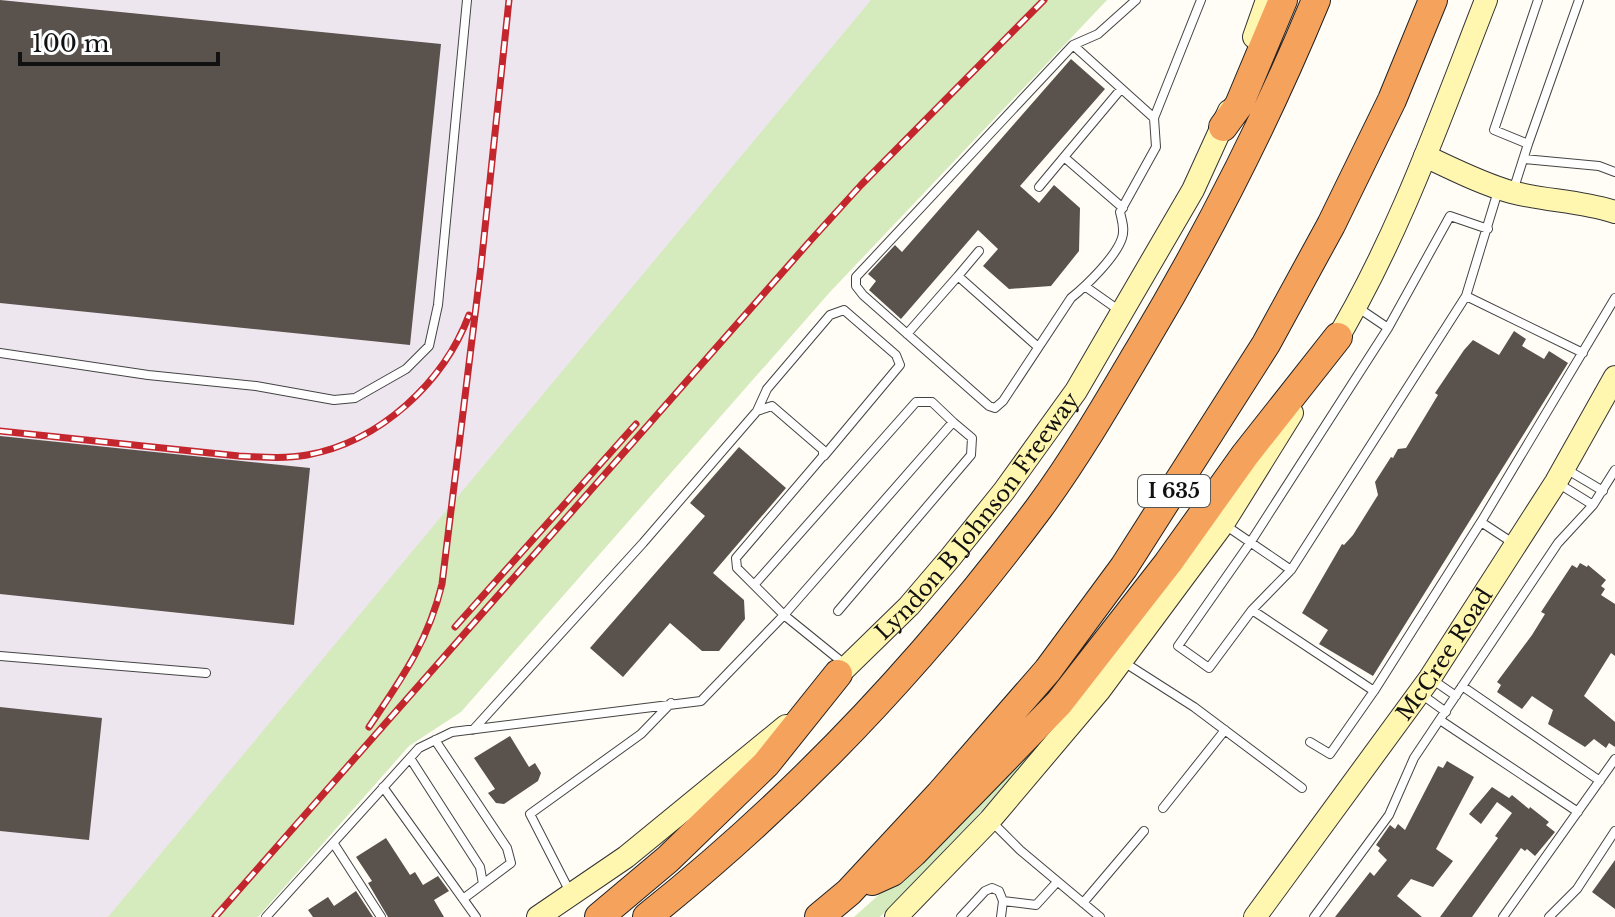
<svg xmlns="http://www.w3.org/2000/svg" width="1615" height="917" viewBox="0 0 1615 917" font-family="'Libre Baskerville',serif">
	<style>
		.industrial { fill: #eee6ef }
		.green { fill: #d5ebbd }
		.building { fill: #5a524d }
		.lines { fill: none; stroke-linecap: round; stroke-linejoin: round }
		.lane-casing { stroke: #444; stroke-width: 10 }
		.secondary-casing { stroke: #333; stroke-width: 24 }
		.highway-casing { stroke: #222; stroke-width: 30 }
		.lane { stroke: #fff; stroke-width: 8 }
		.secondary { stroke: #fff6b0; stroke-width: 22 }
		.highway { stroke: #f5a25d; stroke-width: 28 }
		.rail-casing { stroke: #c4262e; stroke-width: 7 }
		.rail { stroke: #fff; stroke-width: 4; stroke-dasharray: 12; stroke-linecap: butt }
		.labels { text-anchor: middle; dominant-baseline: central; stroke-width: 8; stroke-linejoin: round; paint-order: stroke }
		.shield { fill: #fff; stroke: #585858; stroke-width: 2 }
		.shield-label { font-size: 20px; font-weight: bold; fill: #111 }
		.street-label { font-size: 22px; fill: #111; stroke: #fff }
	</style>
	<rect width="100%" height="100%" fill="#fffdf5"/>
	<!-- industrial -->
	<path class="industrial" d="M0 0H1005L125 917H0Z"/>
	<!-- green -->
	<path class="green" d="M871 0H1107L830 292 461 712 409 746 258 917H108Z
		M1062 721 974 819 880 917H854L970 813Z"/>
	<!-- building -->
	<path class="building" d="M0 0 441 44 410 345 0 303Z
		M1071 59 1105 89 1020 186 1039 203 1054 185 1080 208 1079 251 1051 286 1009 289 983 266 998 249 978 230 901 319 869 290 876 281 868 274 895 245 902 252Z
		M1514 331 1526 339 1522 346 1544 359 1549 351 1568 363 1373 676 1319 644 1328 630 1302 613 1342 544 1344 545 1353 535 1378 495 1375 482 1391 457 1393 458 1398 449 1406 448 1438 395 1435 393 1464 350 1473 340 1499 355Z
		M0 436 310 468 294 625 0 594Z
		M739 447 786 488 713 573 744 600 745 619 719 651H702L670 623 623 677 590 648 705 516 690 503Z
		M1580 563 1587 567 1588 565 1606 580 1601 586 1605 589 1601 595 1615 604V656L1611 653 1584 696 1615 722V747L1609 743 1606 748 1594 739 1585 747 1548 724 1553 710 1532 696 1522 709 1497 692 1501 685 1497 682 1532 635 1545 614 1541 612 1572 565 1577 568Z
		M0 707 102 718 89 840 0 831Z
		M510 736 529 767 535 763 541 773 538 781 504 804 496 803 488 793 495 789 474 758Z
		M1447 761 1474 777 1436 849 1453 861 1433 887 1411 879 1397 896 1422 917H1335L1370 872 1374 876 1387 860 1378 851 1380 848 1376 845 1390 825 1395 829 1398 824 1405 830 1438 766 1443 768Z
		M1492 787 1509 798 1512 795 1529 809 1530 807 1549 822 1546 825 1555 832 1535 856 1527 849 1525 851 1521 848 1472 917H1440L1498 838 1495 836 1512 813 1497 802 1481 824 1469 814Z
		M386 838 410 875 415 872 423 885 438 876 449 891 434 900 444 917H388L368 883 372 881 356 857Z
		M1615 860V909L1592 892Z
		M356 891 373 917H313L308 910 328 897 334 906Z"/>
	<g class="lines">
		<!-- lane casing -->
		<g class="lane-casing">
			<path id="lane" d="M1136 0 1098 34 1073 45 856 277V286L863 295 989 406 995 408 1003 401 1071 298C1086 286 1116 257 1122 238 1125 229 1122 221 1120 212L1156 147 1154 118 1201 0
				M1073 45 1154 118
				M1121 89 1064 157 1123 208
				M1528 144 1579 0
				M1524 159 1599 166 1615 172
				M1039 187 1064 157
				M1498 191 1466 296 1583 353
				M1513 191 1528 144 1494 130 1538 0
				M958 276 979 251
				M1086 287 1120 311
				M1357 307 1388 328
				M907 334 958 276 1038 347
				M0 353 148 375 256 386 334 400 355 398 406 369 429 346 438 305 467 0
				M757 411 767 389 830 315 844 310 896 355 900 365 824 456
				M1566 469 1603 491
				M1556 482 1593 505
				M1481 522 1615 298
				M1225 525 1291 570 1252 610 1209 668 1178 646 1250 543 1388 328 1450 216 1488 229
				M1291 570 1466 296
				M1252 610 1374 691
				M838 611 971 455 972 438 953 422
				M0 656 206 673
				M1122 661 1194 707 1302 788
				M1430 678 1456 696
				M1462 686 1600 781
				M1421 694 1446 712
				M1440 720 1578 812
				M473 730 643 543 757 411 772 406 823 450V456L736 558 737 568 784 615 953 422 932 402H916L754 585
				M435 740 507 848 511 863 483 884
				M1310 742 1330 754 1374 691 1481 522 1516 545
				M410 758 480 867 483 884 463 899
				M383 787 476 917
				M1163 808 1225 730
				M990 820 1020 850 1100 917
				M334 844 381 917
				M571 894 530 814 641 734 671 703
				M1083 903 1144 831
				M266 917 419 748 452 732 701 701 784 615 847 666
				M961 917 985 891 992 888 999 891 1003 901 1036 905 1057 882
				M1001 917 1003 901
				M1314 917 1389 815 1414 758 1558 543 1593 505 1615 470
				M1503 917 1615 759
				M1549 917 1577 889 1615 831"/>
		</g>
		<!-- secondary casing -->
		<g class="secondary-casing">
			<g id="secondary">
				<path d="M1254 37 1267 0"/>
				<path d="M1425 156C1453 169 1482 184 1511 192 1546 201 1581 201 1615 212"/>
				<path d="M1331 349C1397 241 1440 118 1486 0"/>
				<path id="s1" d="M828 685 909 606 950 558 1004 491 1076 391 1193 190 1229 111"/>
				<path d="M538 917 626 857 786 726"/>
				<path d="M896 917 990 820 1099 691 1223 524 1292 413"/>
				<path id="s2" d="M1255 917 1430 678 1556 482 1615 377"/>
			</g>
		</g>
		<!-- highway casing -->
		<g class="highway-casing">
			<path id="highway" d="M1223 127 1239 105 1283 0
				M872 881 892 872 913 853 1059 703 1168 563 1245 455 1338 337
				M599 917 668 859 766 764 838 674
				M647 917C795 799 925 661 1039 508 1077 456 1109 401 1142 345 1209 233 1266 121 1316 0
				M819 917 849 892 940 794 1048 670 1124 567 1266 344 1331 225 1392 100 1433 0"/>
		</g>
		<!-- lane -->
		<use href="#lane" class="lane"/>
		<!-- secondary -->
		<use href="#secondary" class="secondary"/>
		<!-- highway -->
		<use href="#highway" class="highway"/>
		<!-- rail casing -->
		<g class="rail-casing">
			<path id="rail" d="M0 431 239 456C261 457 284 459 307 455 380 442 444 382 469 315
				M455 627 636 424
				M369 727C402 678 428 642 442 584L481 266 509 0
				M215 917 811 240 861 185 1044 0"/>
		</g>
		<!-- rail -->
		<use href="#rail" class="rail"/>
	</g>
	<g class="labels">
		<!-- shield labels -->
		<rect class="shield" x="1138" y="475" width="72" height="32" rx="6"/>
		<g class="shield-label">
			<text x="1174" y="491">I 635</text>
		</g>
		<!-- street labels -->
		<g class="street-label">
			<text stroke="none"><textPath href="#s1" startOffset="226">Lyndon B Johnson Freeway</textPath></text>
			<text stroke="none"><textPath href="#s2" startOffset="324">McCree Road</textPath></text>
		</g>
	</g>
	<!-- scale -->
	<path d="M20 52v12h198v-12" fill="none" stroke="#111111" stroke-width="4"/>
	<text x="32" y="52" font-size="24" fill="#111111" stroke="#ffffff" stroke-width="6" paint-order="stroke">100 m</text>
</svg>
